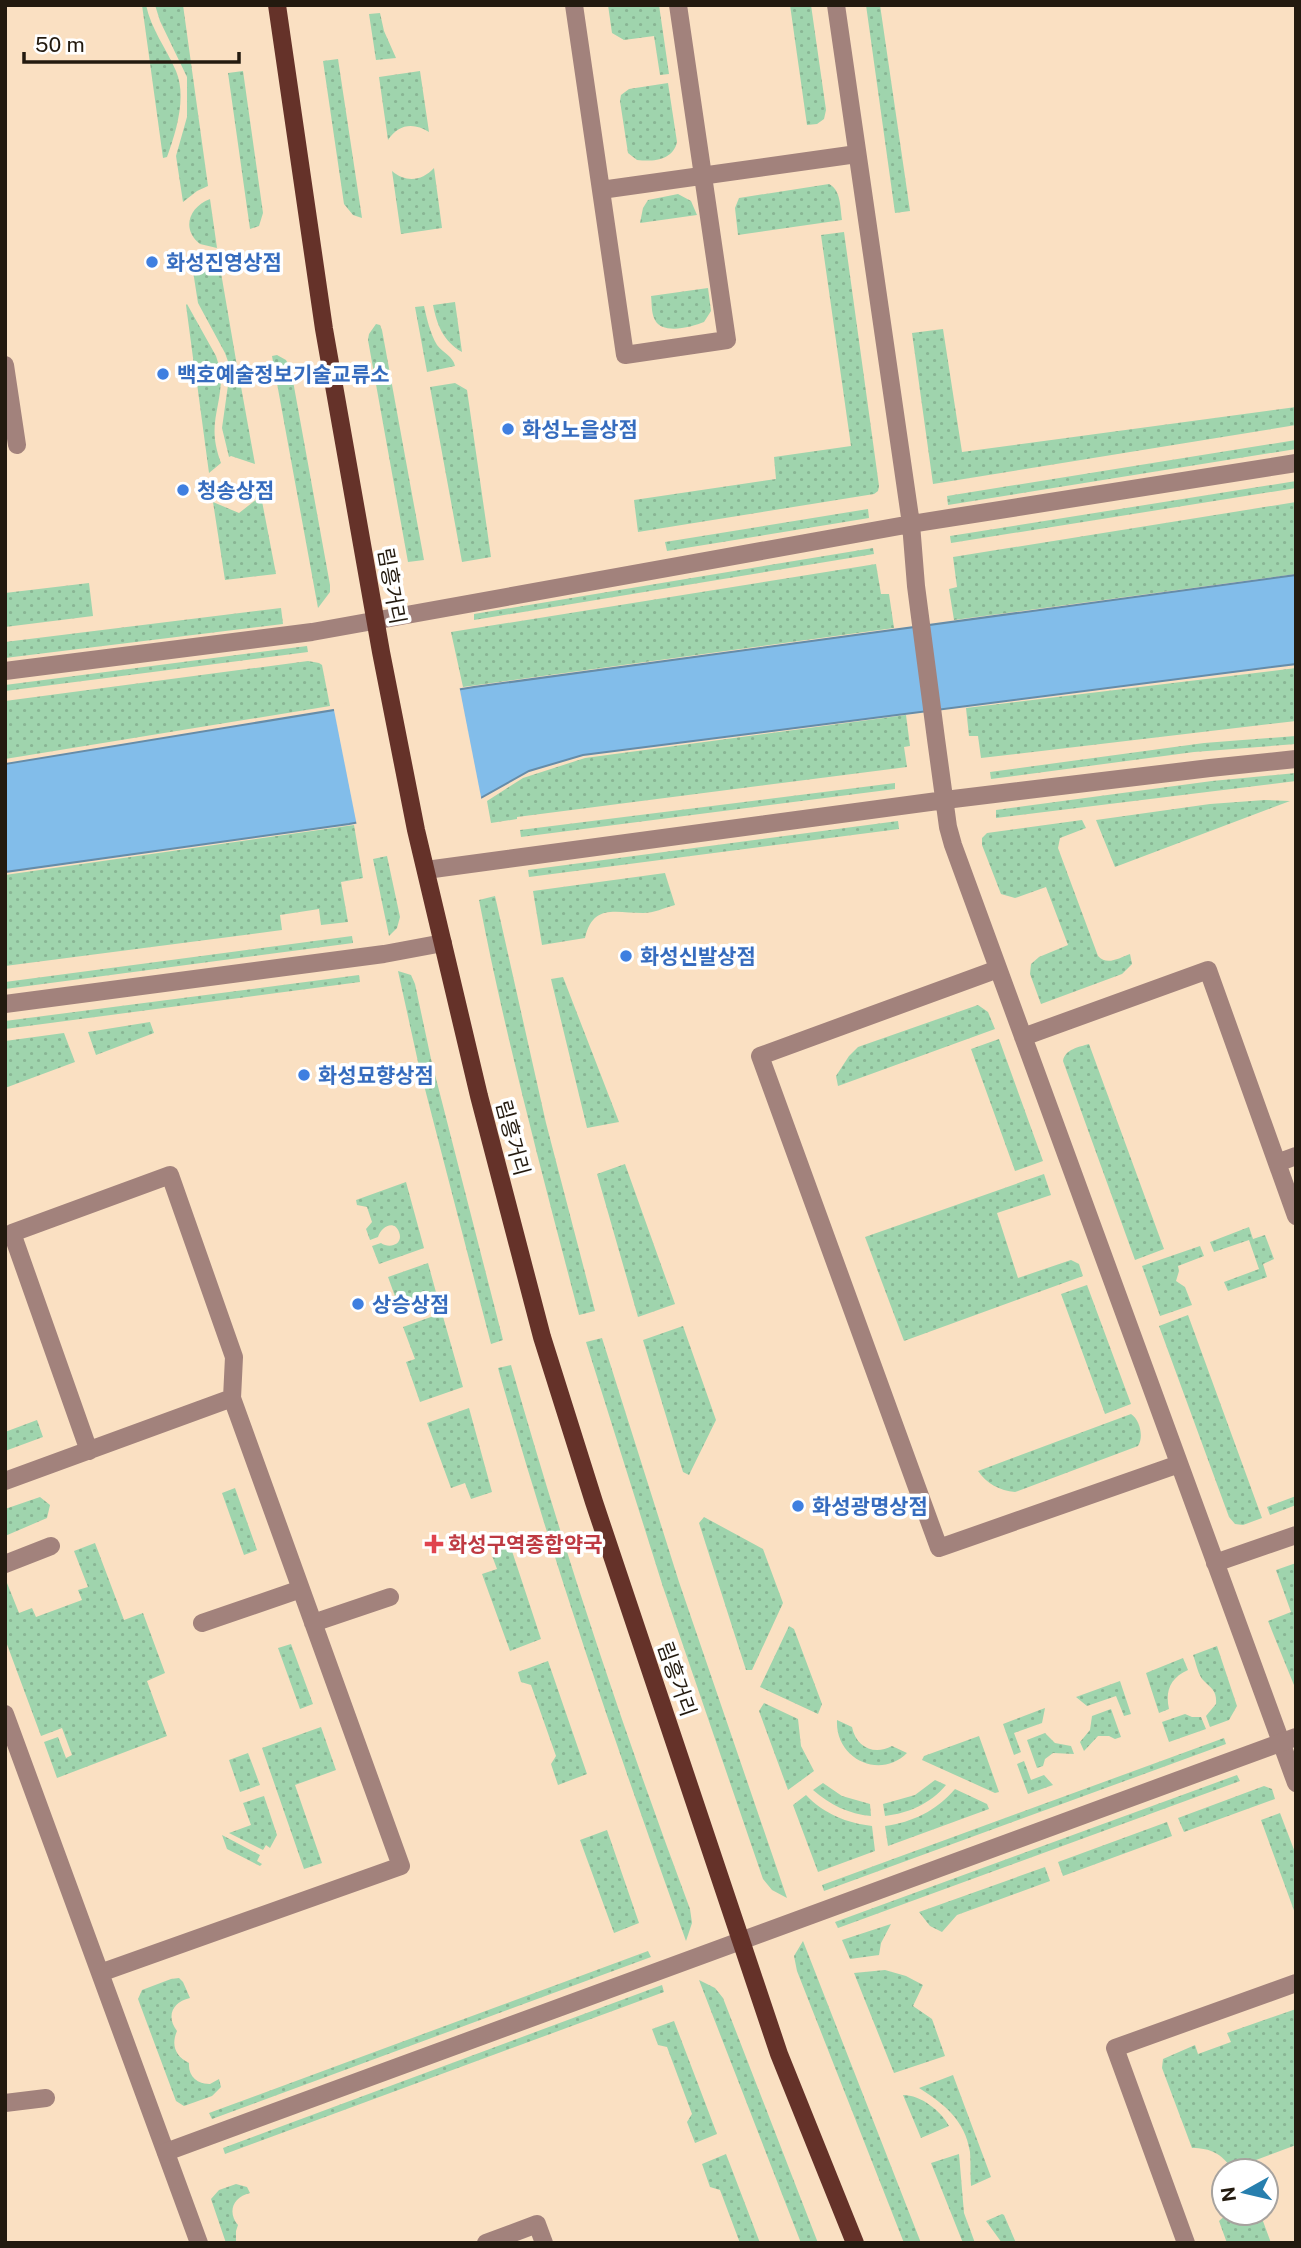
<svg xmlns="http://www.w3.org/2000/svg" width="1301" height="2248" viewBox="0 0 1301 2248" font-family="'Public Sans','Noto Sans KR',sans-serif">
	<style>
		.grass { fill: url(#grass-dots) }
		.water { fill: #82bdea; stroke: #668ca8; stroke-width: 2 }
		.pier { fill: #fae0c2 }
		.lines { fill: none; stroke-linecap: round; stroke-linejoin: round }
		.minor { stroke: #a2827c; stroke-width: 18 }
		.tertiary { stroke: #a2827c; stroke-width: 18 }
		.primary { stroke: #653229; stroke-width: 18 }
		.shop-dot { fill: #3f7fe0; stroke: #fff; stroke-width: 2.5 }
		.health-dot { fill: #e0444e; stroke: #fff; stroke-width: 2.5 }
		.labels { text-anchor: middle; dominant-baseline: central; stroke-width: 7; stroke-linejoin: round; paint-order: stroke }
		.shop-label { font-size: 21px; font-weight: bold; fill: #366cbe; stroke: #fff; text-anchor: start }
		.street-label { font-size: 21px; fill: #231a0f; stroke: #fff }
		.health-label { font-size: 21px; font-weight: bold; fill: #be3a42; stroke: #fff; text-anchor: start }
	</style>
	<defs>
		<pattern id="grass-dots" width="8" height="8" patternUnits="userSpaceOnUse" patternTransform="scale(1.75)"><rect width="8" height="8" fill="#9fd4ad"/><path d="M2 2h.1M6 6h.1" fill="none" stroke="#89b594" stroke-width="1.8" stroke-linecap="round"/></pattern>
	</defs>
	<rect width="100%" height="100%" fill="#fae0c2"/>
	<!-- grass -->
	<path class="grass" d="M142 5H146C151 29 166 48 176 71 187 97 176 132 167 157L163 158Z
		M155 5H183L208 186 197 191 183 202 176 156 187 117V77L160 21Z
		M608 5H659L669 74 660 75 654 36 624 40 612 33Z
		M790 5H811L826 110 824 119 817 124 807 125Z
		M866 5H880L910 211 895 213Z
		M380 13 384 31 396 58 376 60 369 14Z
		M338 59 362 218 353 215 344 204 323 61Z
		M243 71 263 213 259 226 250 229 228 73Z
		M420 71 429 132C414 122 398 124 388 140L379 77Z
		M668 83 677 142C673 160 654 162 637 160L628 153 620 101 621 95 629 89Z
		M434 168 442 228 401 234 392 171C406 183 422 181 434 168Z
		M829 184C841 190 840 207 842 220L738 235 735 208 739 198Z
		M678 194 691 201 697 215 640 223 643 208 648 200Z
		M210 199 217 248 200 244C181 229 189 207 210 199Z
		M844 232 879 486 878 491 874 494 638 532 634 500 776 479 774 457 851 446 821 235Z
		M190 252 203 259 219 261 237 366 230 367 225 353 198 303Z
		M708 288 711 311 704 322C692 327 662 335 655 320 651 313 652 303 651 296Z
		M455 302 462 352C443 341 437 325 433 305Z
		M187 304 216 356 220 369 195 373 186 305Z
		M424 306C427 319 430 333 437 345 443 353 453 356 455 366L427 372 415 307Z
		M376 324 380 325 382 330 424 560 408 562 368 340 369 334Z
		M943 329 962 452 1296 407V425L933 484 912 333Z
		M277 355 286 360 291 370 330 585V592L318 608 272 356Z
		M238 370 255 464 231 456 229 457 222 428 230 371Z
		M221 372C222 410 206 423 221 463L209 473 196 376Z
		M455 383 467 390 491 557 462 562 430 387Z
		M1296 440V449L948 505 947 496Z
		M1296 481V488L951 543 950 536Z
		M261 496 276 574 225 580 213 502 239 513Z
		M1296 502V574L954 620 949 589 957 587 953 557Z
		M868 509 869 518 667 551 665 542Z
		M873 548 874 554 474 620V614Z
		M876 564 881 594H889L894 628 463 687 451 632Z
		M89 583 93 616 5 627V593Z
		M281 608 283 624 5 658V642Z
		M307 646 308 652 5 691V685Z
		M308 661 319 663 322 665 330 706 5 759V701Z
		M1296 668V721L981 758 978 736H969L966 708Z
		M906 715 910 746 904 747 907 767 517 817V819L491 823 487 801 523 778 585 758Z
		M1296 736V744L1194 752 991 779 990 772 1204 743Z
		M1296 773V781L996 818V810L1212 781Z
		M895 783V789L521 837 520 830Z
		M1265 800 1290 801 1115 867 1096 820 1210 804Z
		M1082 820 1086 828 1060 838 1058 848 1098 956C1107 966 1119 958 1130 954L1132 964 1122 974 1041 1004 1030 974 1031 964 1039 957 1068 945 1046 887 1015 898 1001 894 982 845V838L987 833Z
		M898 821 899 829 529 877 528 870Z
		M354 825 363 878 341 882 348 922 321 925 319 909 280 915 282 930 5 966V875Z
		M387 856 400 917 397 928 389 936 373 859Z
		M665 873 675 905C664 908 654 913 643 913 616 913 593 903 585 938L542 945 533 891Z
		M495 896 546 1123 595 1311 579 1315C543 1177 506 1040 479 900Z
		M352 936 353 943 5 989V982Z
		M398 971 411 975 415 984 431 1059 503 1340 491 1344 418 1062Z
		M359 975 360 982 5 1029V1021Z
		M563 977 619 1122 587 1128 551 979Z
		M978 1005 988 1012 995 1029 838 1086 836 1076 849 1056 858 1047Z
		M150 1022 154 1033 96 1055 88 1032Z
		M64 1033 75 1062 5 1088V1041Z
		M999 1039 1043 1161 1015 1171 971 1049Z
		M1089 1044 1164 1249 1135 1260 1063 1061C1065 1049 1079 1047 1089 1044Z
		M625 1164 675 1304 638 1317 597 1174Z
		M1044 1174 1051 1195 997 1213 1018 1278 1071 1260 1079 1264 1083 1276 904 1341 865 1237Z
		M406 1182 424 1248 379 1264 372 1246 381 1243C389 1249 404 1245 399 1232 394 1219 381 1227 378 1237L370 1240 366 1229 372 1222 367 1207 357 1205 356 1200Z
		M1249 1227 1253 1239 1265 1235 1274 1259 1263 1264 1267 1277 1228 1291 1224 1282 1259 1269 1249 1240 1214 1252 1210 1242Z
		M1200 1246 1204 1256 1178 1266 1179 1271 1176 1281 1185 1287 1192 1305 1160 1316 1142 1266Z
		M428 1263 437 1296 400 1310 388 1277Z
		M1087 1285 1131 1404 1105 1414 1061 1294Z
		M442 1313 463 1387 420 1402 406 1362 415 1359 403 1327Z
		M1188 1315 1262 1518 1243 1525 1235 1524 1229 1517 1159 1326Z
		M683 1326 716 1420 689 1475 683 1472 643 1340Z
		M602 1338 679 1582 787 1898 772 1890 763 1879 663 1587 586 1342Z
		M511 1365C563 1548 623 1730 690 1909L692 1923 686 1941C618 1752 553 1562 498 1368Z
		M469 1408 492 1492 471 1499 465 1483 451 1488 427 1423Z
		M1131 1414C1140 1420 1144 1437 1138 1446L1015 1492C1000 1491 986 1483 978 1471Z
		M37 1420 43 1437 5 1451V1432Z
		M235 1488 257 1550 244 1555 222 1493Z
		M1296 1496V1505L1270 1515 1267 1507Z
		M40 1497 50 1505 47 1518 5 1536V1509Z
		M704 1517 763 1549 783 1603 752 1670H746L699 1523Z
		M95 1543 124 1620 143 1613 165 1673 147 1681 167 1736 57 1778 44 1742 58 1737 66 1758 72 1755 62 1728 41 1736 5 1639V1578L19 1613 32 1608 36 1617 82 1600 78 1590 88 1587 74 1551Z
		M510 1545 541 1639 510 1651 482 1574 497 1569 491 1553Z
		M1296 1563V1690L1268 1621 1291 1612 1276 1570Z
		M789 1626 794 1629 822 1704 818 1714 760 1687Z
		M291 1644 313 1704 300 1709 278 1648Z
		M1217 1646 1237 1706 1229 1720 1210 1727 1206 1716 1216 1704C1217 1691 1212 1689 1204 1681 1198 1676 1196 1662 1193 1655Z
		M1183 1658 1188 1670C1170 1678 1165 1691 1169 1709L1159 1713 1146 1673Z
		M548 1661 587 1774 558 1785 551 1764 556 1756 531 1685 521 1682 518 1672Z
		M1120 1681 1131 1714 1124 1716 1116 1696 1087 1706 1076 1697Z
		M764 1703 798 1719 801 1746 814 1771 788 1790 759 1711Z
		M1045 1708 1042 1723 1014 1733 1021 1752 1014 1755 1003 1724Z
		M1111 1709 1121 1737 1115 1739 1109 1736H1098L1084 1751 1080 1742 1090 1730 1092 1716Z
		M1185 1714 1192 1717H1201L1206 1729 1169 1742 1162 1722Z
		M837 1720 852 1727C856 1747 874 1756 892 1746L907 1753C880 1780 835 1759 837 1720Z
		M321 1727 336 1770 295 1785 322 1863 304 1869 262 1748Z
		M1045 1733 1055 1743 1071 1746 1074 1754 1053 1753 1045 1759 1043 1766 1037 1768 1027 1740Z
		M979 1736 999 1792 995 1793 922 1760 924 1756Z
		M1224 1738 1226 1744 824 1891 822 1885Z
		M248 1753 260 1785 240 1792 229 1760Z
		M1024 1761 1031 1780 1044 1775 1053 1785 1028 1794 1017 1764Z
		M1237 1775 1240 1781 838 1928 835 1922Z
		M935 1780 946 1785C930 1804 909 1813 885 1816L883 1804 915 1795Z
		M823 1783 842 1796 870 1804 871 1816C849 1814 830 1805 813 1790Z
		M1264 1786 1272 1789 1275 1799 1184 1832 1178 1818Z
		M955 1789 987 1804 989 1809 888 1846 885 1826C913 1822 936 1811 955 1789Z
		M806 1795C824 1814 847 1823 872 1826L875 1851 818 1872 793 1805Z
		M264 1796 277 1835 270 1848 266 1845 263 1850 229 1833 251 1825 243 1803Z
		M1280 1813 1296 1855V1916L1261 1820Z
		M1167 1822 1172 1836 1063 1876 1058 1862Z
		M607 1830 639 1923 614 1933 580 1840Z
		M222 1835 260 1855 257 1861 262 1864 260 1866 227 1849Z
		M1045 1867 1050 1881 957 1915 942 1932 930 1926 919 1912Z
		M891 1924 881 1943 879 1955 850 1959 842 1940Z
		M803 1941 921 2243H904L797 1971 794 1956Z
		M648 1951 651 1957 212 2119 209 2113Z
		M885 1970 906 1976 923 1985 913 2006 932 2019 945 2056 894 2073 854 1973Z
		M179 1978 183 1982 190 1998C172 2002 166 2017 177 2031 171 2045 175 2056 189 2063 188 2076 197 2084 210 2084L219 2079 221 2087 212 2096 184 2106 176 2101 138 1999 142 1990 171 1979Z
		M699 1980 715 1988 723 1998 818 2243H801Z
		M662 1985 664 1992 225 2154 223 2148Z
		M1296 2009V2145L1232 2169C1222 2154 1211 2148 1192 2148L1162 2068 1163 2059 1195 2045 1198 2054 1231 2042 1227 2033Z
		M674 2021 717 2134 695 2143 687 2122 692 2114 667 2047 658 2045 652 2029Z
		M953 2075 991 2177 971 2186C970 2175 971 2163 970 2152 965 2120 944 2104 919 2088Z
		M903 2095C921 2095 941 2111 949 2126L921 2138Z
		M726 2154 760 2243H740L720 2190 710 2187 702 2164Z
		M959 2154 964 2213 975 2243H963L931 2163Z
		M236 2184 247 2187 250 2193C233 2197 227 2212 238 2225L236 2231V2243H226L211 2199 219 2190Z
		M1228 2213H1260L1271 2243H1227L1219 2221Z
		M1002 2214 1004 2215 1016 2243H1002L986 2221Z"/>
	<!-- water -->
	<path class="water" d="M1296 575V664L583 755 529 771 477 800 349 824 5 872V764L474 687Z"/>
	<!-- pier -->
	<path class="pier" d="M459 685 482 802 357 826 333 705Z"/>
	<g class="lines">
		<!-- minor -->
		<path class="minor" d="M574 5 625 355 727 340 678 5
			M836 5 911 524 916 586 936 739 948 827 953 845 1296 1783
			M601 190 857 154
			M5 365 17 445
			M5 671 312 632 911 524 1296 463
			M426 870 945 800 1210 768 1296 759
			M998 969 760 1056 939 1548 1179 1464
			M5 1004 384 954 443 943
			M1023 1037 1208 970 1296 1216
			M1277 1163 1296 1156
			M89 1451 12 1233 170 1175 234 1357 232 1398 401 1866 100 1973
			M5 1481 232 1398
			M1215 1563 1296 1535
			M5 1564 51 1546
			M202 1623 301 1589
			M313 1623 390 1597
			M5 1714 199 2243
			M5 2103 46 2098
			M486 2243 537 2224 544 2243
			M1186 2243 1115 2048 1296 1983"/>
		<!-- tertiary -->
		<path class="tertiary" d="M166 2152 1296 1737"/>
		<!-- primary -->
		<path class="primary" d="M277 5 324 329 381 652 416 830 479 1096 542 1337 594 1502 779 2054 855 2243"/>
	</g>
	<!-- markers -->
	<g class="shop-dot">
		<circle cx="152" cy="262" r="7"/>
		<circle cx="163" cy="374" r="7"/>
		<circle cx="508" cy="429" r="7"/>
		<circle cx="183" cy="490" r="7"/>
		<circle cx="626" cy="956" r="7"/>
		<circle cx="304" cy="1075" r="7"/>
		<circle cx="358" cy="1304" r="7"/>
		<circle cx="798" cy="1506" r="7"/>
	</g>
	<path class="health-dot" d="M430.5 1533.5h7v7h7v7h-7v7h-7v-7h-7v-7h7z"/>
	<g class="labels">
		<!-- shop labels -->
		<g class="shop-label">
			<text x="166" y="262">화성진영상점</text>
			<text x="177" y="374">백호예술정보기술교류소</text>
			<text x="522" y="429">화성노을상점</text>
			<text x="197" y="490">청송상점</text>
			<text x="640" y="956">화성신발상점</text>
			<text x="318" y="1075">화성묘향상점</text>
			<text x="372" y="1304">상승상점</text>
			<text x="812" y="1506">화성광명상점</text>
		</g>
		<!-- street labels -->
		<g class="street-label">
			<text transform="translate(392 586) rotate(80)">림흥거리</text>
			<text transform="translate(513 1138) rotate(75)">림흥거리</text>
			<text transform="translate(677 1679) rotate(71)">림흥거리</text>
		</g>
		<!-- health labels -->
		<g class="health-label">
			<text x="448" y="1544">화성구역종합약국</text>
		</g>
	</g>
	<!-- border -->
	<rect width="1301" height="2248" fill="none" stroke="#231a0f" stroke-width="14"/>
	<!-- north arrow -->
	<g transform="translate(1245 2192) rotate(262)"><circle r="33" fill="#ffffff" stroke="#a7a39f" stroke-width="2"/>
	<path d="M0-5L12 26L0 18L-12 26Z" fill="#277fae"/>
	<text y="-10" font-size="19" font-weight="bold" text-anchor="middle" fill="#231a0f">N</text>
	</g>
	<!-- scale -->
	<path d="M24 52v10h215v-10" fill="none" stroke="#231a0f" stroke-width="3.5"/>
	<text x="35" y="52" font-size="21" fill="#231a0f" stroke="#ffffff" stroke-width="5" paint-order="stroke">50 m</text>
</svg>
